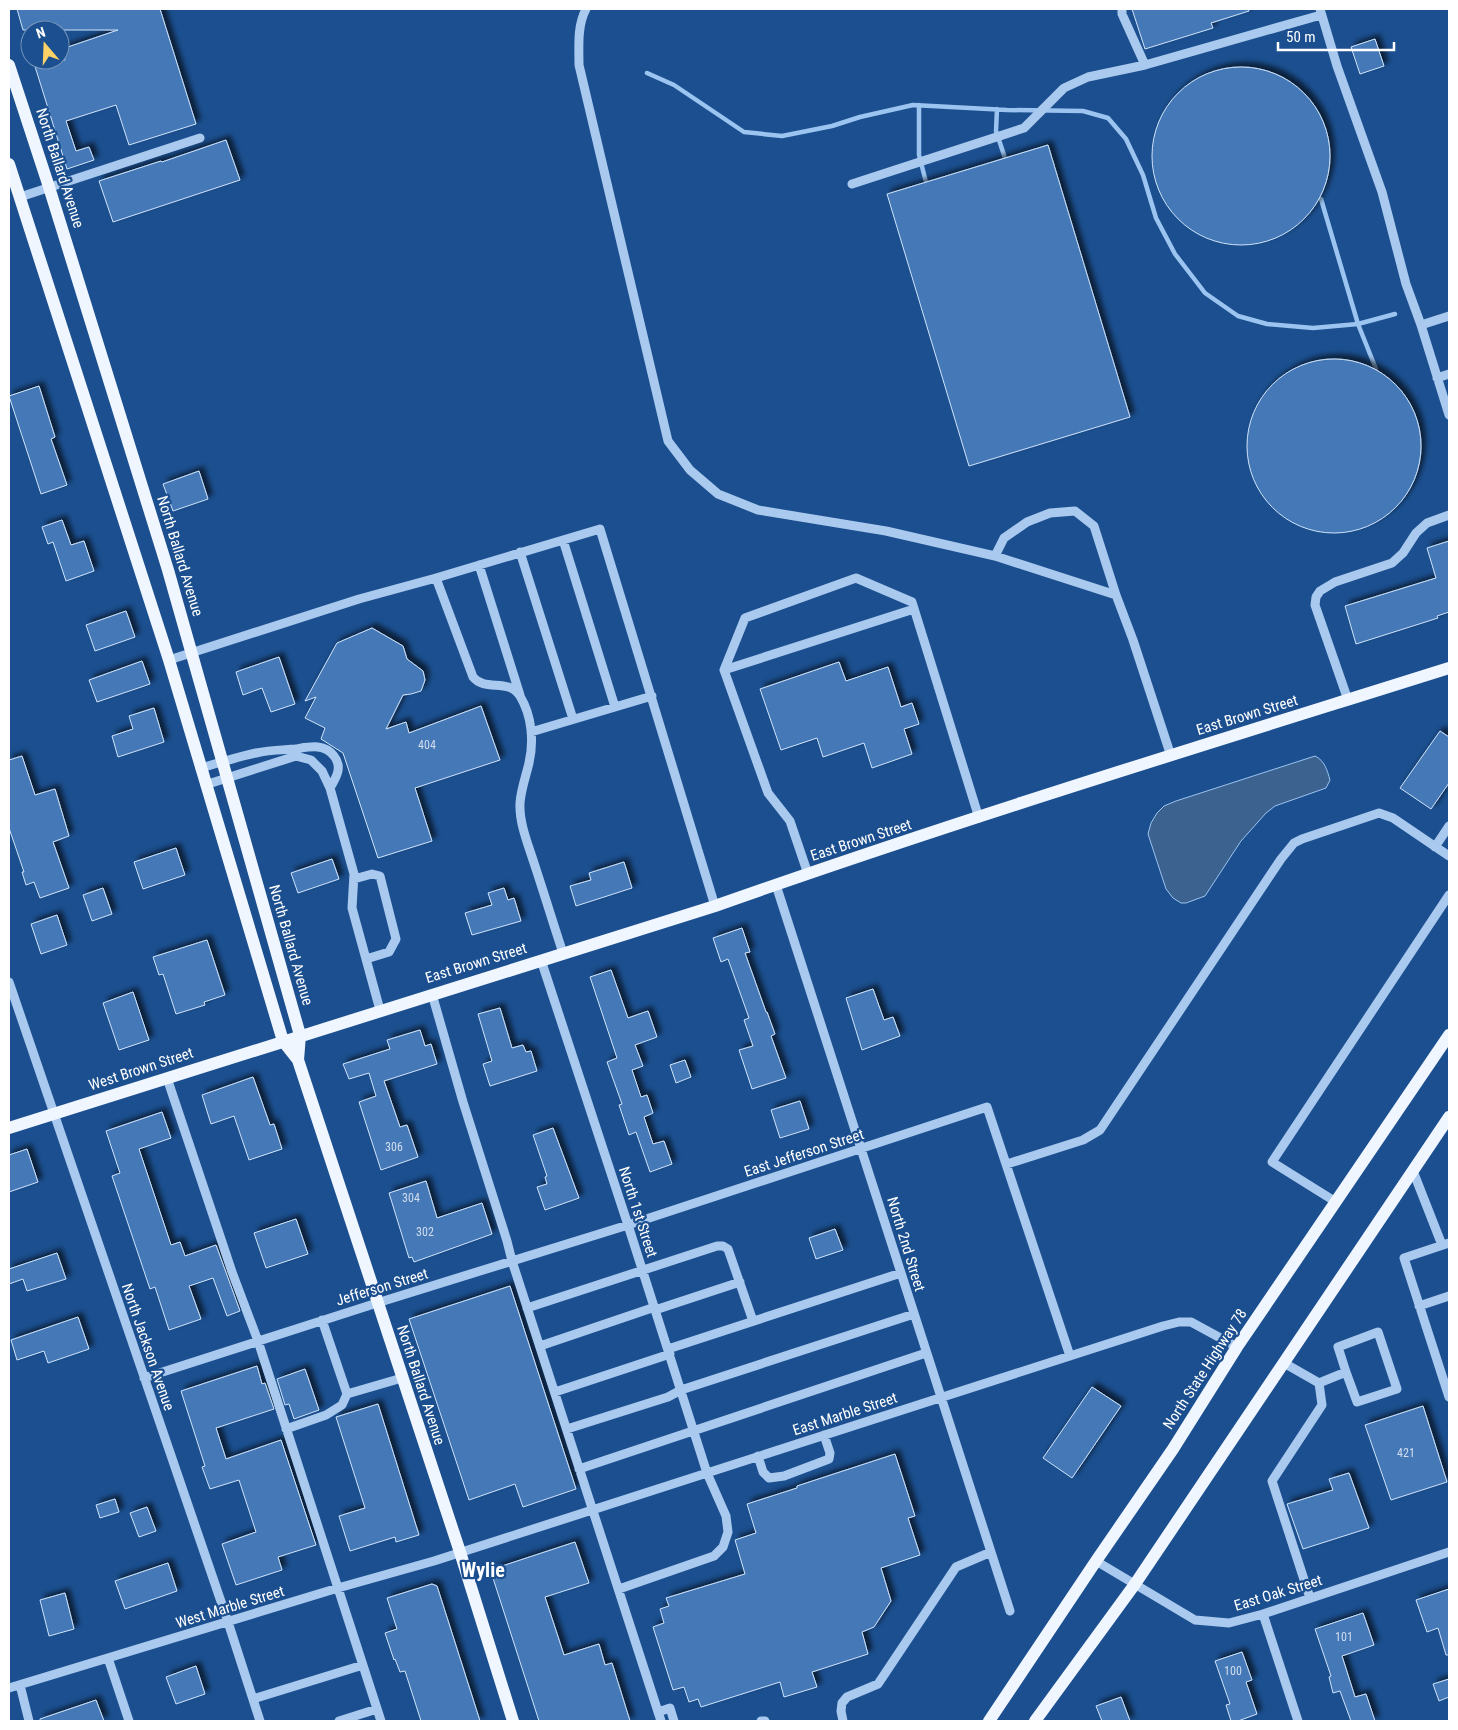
<svg xmlns="http://www.w3.org/2000/svg" width="1458" height="1730" viewBox="0 0 1458 1730" font-family="'Roboto Condensed',sans-serif">
	<style>
		.water { fill: #3c6290; stroke: #9cc4f0 }
		.lines { fill: none; stroke-linecap: round; stroke-linejoin: round }
		.stream { stroke: #9cc4f0; stroke-width: 4.5 }
		.building { fill: #4478b7; stroke: #cfe3fa; filter: url(#shadow) }
		.minor { stroke: #a9c9ee; stroke-width: 9 }
		.major { stroke: #f0f6ff; stroke-width: 12 }
		.labels { text-anchor: middle; dominant-baseline: central; stroke-width: 4.5; stroke-linejoin: round; paint-order: stroke }
		.number-label { font-size: 12px; fill: #d0dded }
		.street-label { font-size: 15px; fill: #fff; stroke: #1b4f8f }
		.district-label { font-size: 20px; font-weight: bold; fill: #fff; stroke: #1b4f8f }
	</style>
	<defs>
		<filter id="shadow"><feDropShadow dx="4.5" dy="-4.5" stdDeviation="2.5" flood-color="#0009"/></filter>
	</defs>
	<rect width="100%" height="100%" fill="#1b4f8f"/>
	<!-- water -->
	<path class="water" d="M1315 756C1325 761 1327 770 1330 780L1326 788 1275 806 1266 813 1241 841 1205 896 1186 903H1181L1173 898 1166 889 1148 834 1151 823 1157 813 1164 806 1176 801Z"/>
	<g class="lines">
		<!-- stream -->
		<path class="stream" d="M647 73 674 85 744 132 782 136 832 126 860 117 913 105 1007 110 1083 111 1108 118 1126 139 1143 175 1156 218 1175 254 1205 293 1238 316 1267 324 1313 328 1358 324 1395 314
			M919 105V155L926 182
			M997 109 996 131 1005 158
			M1321 199 1358 324 1376 369"/>
	</g>
	<!-- building -->
	<path class="building" d="M17 9H160L196 124 129 145 116 105 66 121 76 151 89 147 94 160 67 169 33 60H65L62 49 118 30H23Z
		M1132 9H1248L1249 11 1211 23 1213 28 1145 49Z
		M1375 39 1384 66 1360 74 1351 47Z
		M1152 156a89 89 0 1 1 178 0a89 89 0 1 1-178 0Z
		M226 140 240 180 113 222 99 181 161 161 162 162Z
		M1048 145 1130 417 969 466 887 194Z
		M1247 446a87 87 0 1 1 174 0a87 87 0 1 1-174 0Z
		M39 386 55 437 51 439 67 485 41 494 9 396Z
		M199 471 208 499 173 511 163 484Z
		M62 520 71 545 84 541 94 571 66 581 53 542 48 544 42 527Z
		M1449 541V612L1437 616 1438 618 1356 644 1345 606 1436 578 1427 548Z
		M126 611 135 637 95 651 86 625Z
		M372 628 403 646 407 659 423 671 425 680 421 691 411 694 403 695 386 729 406 722 409 733 481 706 500 760 415 788 432 841 378 858 343 753 321 739 325 728 305 718 316 697 305 701 337 643Z
		M279 657 295 704 271 712 262 688 243 695 236 672Z
		M142 661 150 684 97 702 89 680Z
		M839 662 846 681 888 667 901 707 912 703 919 724 904 729 912 754 872 768 864 743 823 757 817 738 781 750 760 689Z
		M154 708 164 742 118 757 112 736 133 729 129 716Z
		M1440 731 1449 737V783L1431 809 1400 788Z
		M22 756 35 795 55 789 69 836 53 842 69 888 40 898 34 882 26 885 22 872H24L9 828V760Z
		M176 848 185 875 143 889 134 862Z
		M332 859 339 879 298 893 291 873Z
		M624 862 632 888 576 906 570 886 591 880 589 873Z
		M103 888 112 914 92 921 83 895Z
		M504 888 508 900 514 898 521 921 472 935 465 913 492 905 488 893Z
		M57 915 67 945 41 954 31 924Z
		M742 928 750 952 745 953 766 1012H767L775 1034 771 1036 786 1078 752 1089 739 1050 753 1046 744 1020 749 1018 728 959 721 962 713 938Z
		M207 940 225 995 204 1002 205 1005 176 1014 163 974 159 975 153 957Z
		M611 970 628 1018 648 1011 657 1037 635 1045 643 1066 632 1070 641 1097 647 1095 653 1113 644 1117 653 1144 664 1141 672 1164 650 1172 636 1132 629 1135 619 1105 622 1104 607 1062 617 1058 590 977Z
		M873 989 884 1020 893 1017 900 1036 862 1050 846 998Z
		M133 992 149 1040 119 1050 103 1003Z
		M500 1008 512 1048 523 1045 526 1052 531 1051 537 1071 490 1086 483 1064 492 1061 478 1014Z
		M420 1030 425 1046 431 1044 437 1064 384 1081 400 1127 407 1125 418 1157 381 1170 359 1102 376 1096 369 1073 349 1079 343 1064 390 1049 387 1040Z
		M685 1060 691 1077 676 1083 670 1065Z
		M253 1077 270 1125 274 1124 282 1149 249 1160 234 1116 211 1124 202 1095Z
		M800 1101 809 1129 780 1138 771 1110Z
		M162 1112 171 1138 139 1149 171 1245 180 1242 185 1256 216 1245 240 1311 227 1316 213 1278 189 1286 201 1319 169 1330 155 1287 150 1289 112 1176 120 1173 106 1131Z
		M553 1128 579 1198 545 1210 537 1187 547 1184 545 1177 547 1176 533 1135Z
		M27 1149 38 1182 9 1192V1155Z
		M426 1181 437 1218 482 1203 492 1234 414 1262 412 1257 409 1258 389 1193Z
		M296 1219 308 1254 266 1268 254 1233Z
		M835 1229 843 1250 816 1259 809 1238Z
		M57 1253 66 1279 27 1291 23 1279 9 1284V1269Z
		M510 1286 576 1489 523 1507 515 1484 469 1500 409 1319Z
		M78 1317 89 1349 48 1363 44 1351 17 1360 11 1340Z
		M257 1366 262 1384 265 1383 274 1409 216 1428 226 1459 281 1440 316 1545 278 1557 282 1570 236 1585 222 1544 256 1532 239 1480 210 1489 202 1467 205 1466 181 1391Z
		M305 1369 319 1410 294 1419 289 1404 285 1405 277 1379Z
		M1092 1387 1121 1406 1072 1478 1043 1458Z
		M378 1404 419 1535 396 1542 395 1537 350 1551 339 1516 365 1508 336 1417Z
		M1423 1406 1447 1482 1391 1500 1365 1425Z
		M895 1454 915 1516 908 1518 920 1555 881 1568 891 1601 874 1627 862 1632 868 1654 812 1672 817 1687 784 1697 780 1682 701 1707 698 1699 689 1702 684 1687 673 1690 653 1627 664 1623 660 1609 669 1606 666 1598 745 1574 735 1540 756 1533 747 1504 797 1488V1486Z
		M1349 1473 1369 1528 1303 1549 1287 1504 1333 1490 1329 1479Z
		M115 1499 119 1512 100 1518 96 1505Z
		M147 1507 156 1531 139 1537 130 1513Z
		M575 1542 589 1583 545 1597 564 1655 599 1644 605 1665 612 1663 630 1721H539L492 1575 496 1568Z
		M168 1563 177 1591 125 1609 115 1581Z
		M432 1584 437 1586 480 1721H421L405 1671 400 1672 395 1659 394 1660 385 1633 397 1629 387 1598Z
		M1449 1589V1655H1446L1438 1628 1427 1632 1416 1600Z
		M65 1593 74 1629 49 1636 40 1600Z
		M1363 1613 1374 1645 1342 1656 1355 1697 1366 1694 1375 1721H1351L1340 1691 1333 1693 1329 1677 1331 1676 1315 1629Z
		M1242 1652 1252 1680 1246 1682 1257 1714 1238 1721H1231L1226 1705 1230 1704 1215 1661Z
		M196 1666 205 1694 176 1704 166 1677Z
		M1449 1679V1697L1439 1701 1433 1684Z
		M1121 1697 1130 1721H1102L1096 1706Z
		M96 1700 104 1721H40V1719Z"/>
	<g class="lines">
		<!-- minor -->
		<path class="minor" d="M586 9C577 26 579 46 579 65L668 441 690 470 718 494 758 510 886 531 995 556 1116 595 1133 640 1171 756
			M1122 9V14L1145 65
			M1320 9 1337 66 1382 192 1406 284 1421 325
			M852 184 1024 128 1064 88 1088 77 1145 65 1321 15
			M20 197 200 138
			M1449 316 1421 325 1449 415
			M1437 378 1449 374
			M563 540 615 707
			M520 552 573 719
			M995 556 1004 538 1027 522 1050 513 1075 511 1094 526 1116 595
			M479 565 520 695
			M436 578 473 677C485 692 509 678 520 696 532 716 534 741 529 763 526 776 521 789 520 803 519 823 528 844 534 863 544 893 553 923 563 953
			M169 660 359 599 436 578 600 529 715 906
			M724 670 914 609
			M1348 700 1315 605 1316 597 1320 591 1335 582 1392 563 1403 553 1416 533 1427 523 1449 515
			M531 732 652 696
			M200 768C219 763 238 757 256 753 269 750 282 750 295 749 309 747 324 743 334 756 343 767 336 778 330 788
			M205 785 296 756 311 760 322 771 330 788 354 874 352 908 380 1010
			M1435 847 1449 826
			M808 874 790 821 768 793 724 670 745 618 856 578 912 602 979 818
			M354 879 372 874 380 876 396 939 389 952 366 959
			M776 885 1010 1611
			M541 960 628 1225 707 1473 726 1516 728 1532 723 1547 714 1556 619 1589
			M9 982 228 1622 260 1721
			M432 994 463 1102 507 1241 512 1261 661 1721
			M167 1078 232 1272 258 1341 381 1721
			M1007 1164 1083 1140 1100 1130 1281 859 1294 843 1302 839 1379 813 1393 818 1449 856
			M1413 1171 1442 1245
			M1336 1202 1272 1162 1449 895
			M1449 1243 1404 1258 1449 1397
			M1419 1306 1449 1296
			M527 1308 717 1246H723L728 1249 753 1321
			M655 1310 740 1282
			M322 1320 347 1394 402 1378
			M540 1346 655 1307
			M668 1349 901 1273
			M1284 1363 1319 1383
			M144 1378 377 1303 628 1225 987 1107 1070 1356
			M1319 1383 1346 1372 1357 1402 1397 1389 1378 1332 1338 1347 1346 1372
			M555 1392 670 1354
			M286 1429 326 1415 342 1405 347 1394
			M567 1429 668 1397 681 1390 914 1314
			M758 1456 763 1472 769 1478 784 1476 829 1459 830 1453 824 1435
			M579 1469 926 1353
			M1096 1561 1195 1620 1229 1623 1263 1614 1449 1552
			M1310 1598 1272 1481 1322 1405 1319 1383
			M1263 1614 1298 1721
			M108 1658 129 1721
			M20 1685 29 1721
			M9 1688 338 1588 434 1561 1163 1326 1179 1322H1191L1237 1347
			M253 1699 363 1665
			M658 1712 670 1708 674 1721
			M339 1721 377 1709
			M761 1721H765
			M843 1721 841 1711 842 1703 847 1697 878 1684 956 1567 991 1552"/>
		<!-- major -->
		<path class="major" d="M9 65 49 187 168 570 300 1035 298 1060
			M9 164 169 660 283 1041 298 1060 460 1552 513 1721
			M9 1128 715 906C958 820 1204 745 1449 668
			M989 1721 1096 1561 1173 1449 1237 1347 1449 1035
			M1035 1721 1135 1584 1449 1117"/>
	</g>
	<g class="labels">
		<!-- number labels -->
		<g class="number-label">
			<text x="427" y="745">404</text>
			<text x="394" y="1147">306</text>
			<text x="411" y="1198">304</text>
			<text x="425" y="1232">302</text>
			<text x="1406" y="1453">421</text>
			<text x="1344" y="1637">101</text>
			<text x="1233" y="1671">100</text>
		</g>
		<!-- street labels -->
		<g class="street-label">
			<text transform="translate(60 168) rotate(72)">North Ballard Avenue</text>
			<text transform="translate(180 556) rotate(73)">North Ballard Avenue</text>
			<text transform="translate(1247 715) rotate(-17)">East Brown Street</text>
			<text transform="translate(861 840) rotate(-18)">East Brown Street</text>
			<text transform="translate(291 945) rotate(74)">North Ballard Avenue</text>
			<text transform="translate(476 963) rotate(-17)">East Brown Street</text>
			<text transform="translate(141 1069) rotate(-18)">West Brown Street</text>
			<text transform="translate(804 1153) rotate(-18)">East Jefferson Street</text>
			<text transform="translate(638 1212) rotate(72)">North 1st Street</text>
			<text transform="translate(906 1244) rotate(73)">North 2nd Street</text>
			<text transform="translate(382 1287) rotate(-17)">Jefferson Street</text>
			<text transform="translate(148 1347) rotate(71)">North Jackson Avenue</text>
			<text transform="translate(1205 1369) rotate(-57)">North State Highway 78</text>
			<text transform="translate(421 1385) rotate(72)">North Ballard Avenue</text>
			<text transform="translate(845 1414) rotate(-18)">East Marble Street</text>
			<text transform="translate(1278 1593) rotate(-17)">East Oak Street</text>
			<text transform="translate(230 1607) rotate(-17)">West Marble Street</text>
		</g>
		<!-- district labels -->
		<g class="district-label">
			<text x="483" y="1570">Wylie</text>
		</g>
	</g>
	<!-- border -->
	<rect width="1458" height="1730" fill="none" stroke="#ffffff" stroke-width="20"/>
	<!-- north arrow -->
	<g transform="translate(45 45) rotate(341)"><circle r="24" fill="#1b4f8f" stroke="#7695bc"/>
	<path d="M0-4L9 19L0 12L-9 19Z" fill="#ffd166"/>
	<text y="-8" font-size="14" font-weight="bold" text-anchor="middle" fill="#ffffff">N</text>
	</g>
	<!-- scale -->
	<path d="M1278 42v8h116v-8" fill="none" stroke="#ffffff" stroke-width="2.5"/>
	<text x="1286" y="42" font-size="15" fill="#ffffff" stroke="#1b4f8f" stroke-width="4" paint-order="stroke">50 m</text>
</svg>
